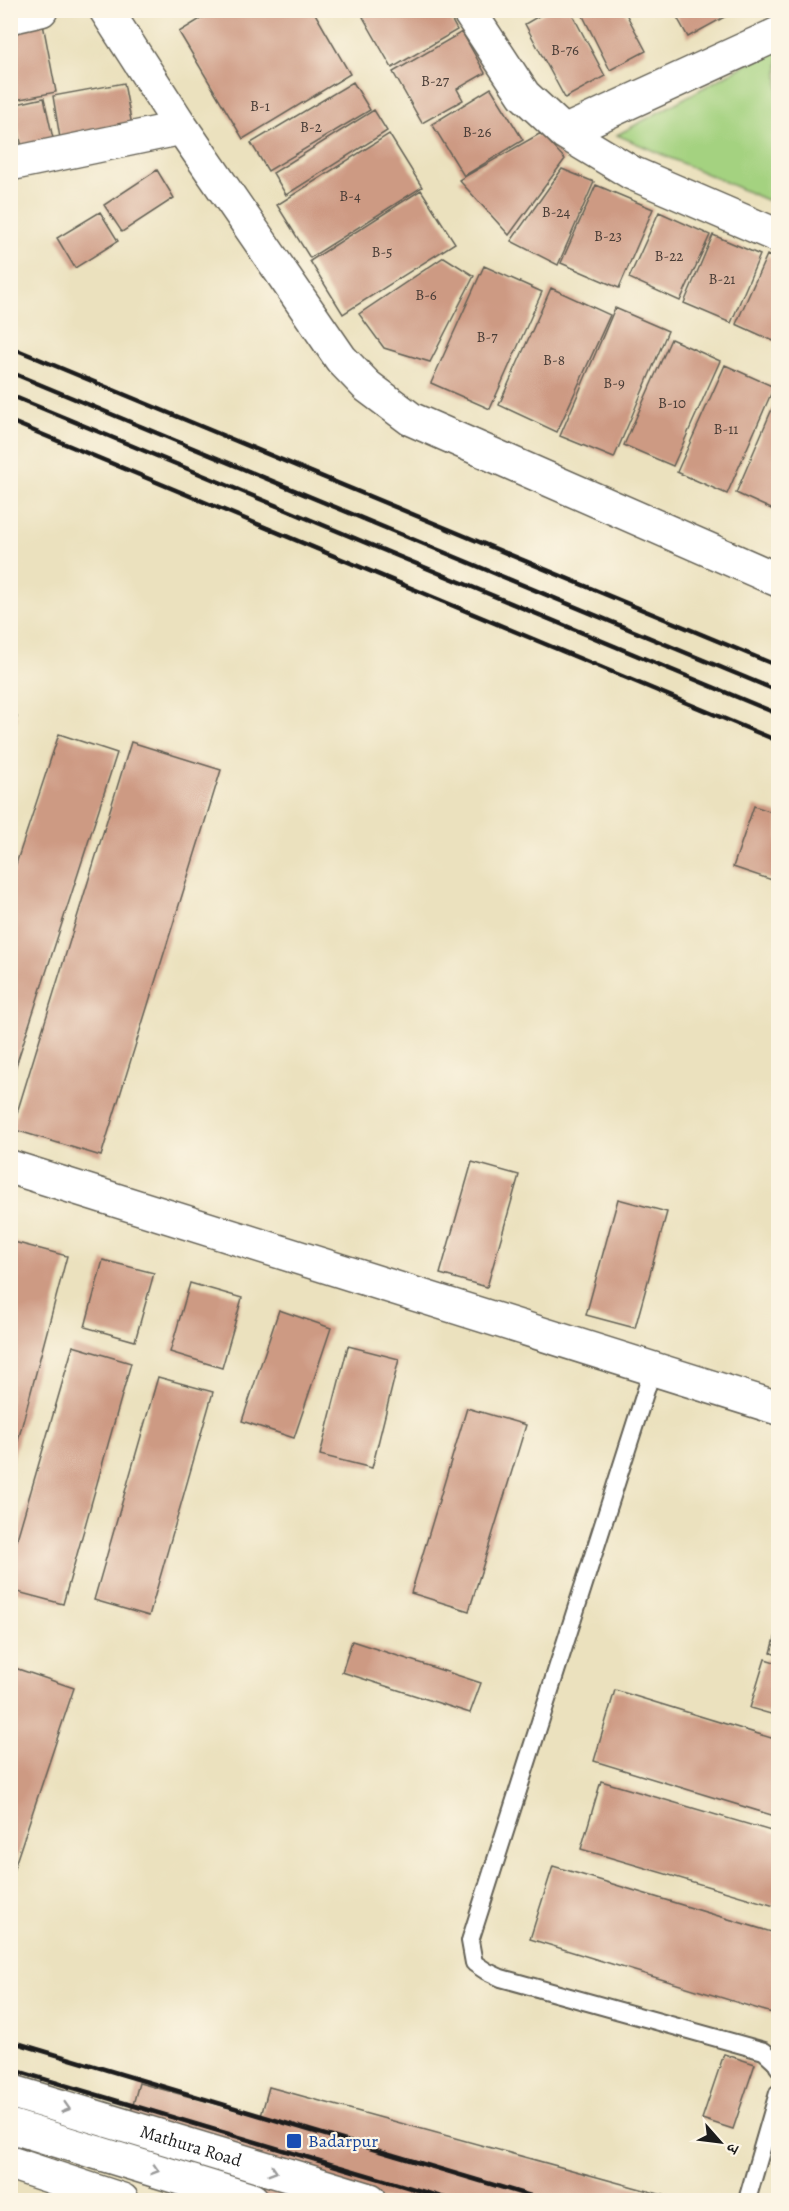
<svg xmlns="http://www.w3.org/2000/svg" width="789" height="2211" viewBox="0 0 789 2211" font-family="Alegreya,'Noto Serif Devanagari',serif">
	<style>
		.green { fill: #a4d280; stroke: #60774e; stroke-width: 1.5 }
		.building { fill: #cd9a83 }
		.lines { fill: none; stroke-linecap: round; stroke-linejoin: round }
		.service-casing { stroke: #646155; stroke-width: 20 }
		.minor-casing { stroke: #646155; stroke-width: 36 }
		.tertiary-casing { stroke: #646155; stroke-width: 36 }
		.primary-casing { stroke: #646155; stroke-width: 36 }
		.trunk-casing { stroke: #646155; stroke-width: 36 }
		.service { stroke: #fff; stroke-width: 16 }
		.minor { stroke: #fff; stroke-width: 33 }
		.tertiary { stroke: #fff; stroke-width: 33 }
		.primary { stroke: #fff; stroke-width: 33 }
		.trunk { stroke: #fff; stroke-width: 33 }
		.rail { stroke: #1c1c1c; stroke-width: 4.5 }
		.oneway { stroke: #999 }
		.transit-dot { fill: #1a4fb4; stroke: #fcf5e5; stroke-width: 2 }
		.labels { text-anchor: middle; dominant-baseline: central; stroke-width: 4.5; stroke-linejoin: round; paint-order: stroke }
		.number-label { font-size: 15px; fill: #483c36 }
		.transit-label { font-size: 18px; fill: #164399; stroke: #fcf5e5; text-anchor: start }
		.street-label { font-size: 18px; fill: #1c1c1c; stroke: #fcf5e5 }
	</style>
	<rect width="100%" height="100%" fill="#fcf5e5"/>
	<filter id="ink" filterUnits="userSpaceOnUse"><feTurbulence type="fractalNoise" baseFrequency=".0167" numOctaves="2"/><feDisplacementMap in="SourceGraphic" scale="12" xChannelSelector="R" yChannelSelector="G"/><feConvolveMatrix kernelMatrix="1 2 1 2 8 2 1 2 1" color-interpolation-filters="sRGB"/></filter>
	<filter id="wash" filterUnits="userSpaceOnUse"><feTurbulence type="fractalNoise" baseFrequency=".008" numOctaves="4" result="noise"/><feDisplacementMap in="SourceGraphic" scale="24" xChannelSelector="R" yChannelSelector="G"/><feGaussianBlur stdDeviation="1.35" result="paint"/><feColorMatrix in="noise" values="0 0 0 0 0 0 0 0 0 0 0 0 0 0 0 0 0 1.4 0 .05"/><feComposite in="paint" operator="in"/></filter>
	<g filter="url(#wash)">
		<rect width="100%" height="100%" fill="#ebe1be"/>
		<!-- green -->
		<path class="green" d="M778 47V205L617 135Z"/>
		<g id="blocks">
			<!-- building -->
			<path class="building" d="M215 10H313L350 74 243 139 179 32Z
				M374 10H446L457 30 392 68 363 17Z
				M549 10H570L605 76 565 98 525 24Z
				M580 10H624L646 51 610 70Z
				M673 10H728L730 14 688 37Z
				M43 24 56 92 10 101V30Z
				M462 32 485 73 457 89 463 100 422 123 393 72Z
				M353 82 370 110 268 171 251 143Z
				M124 83 133 131 61 144 53 96Z
				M491 88 523 140 464 176 432 124Z
				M44 98 54 143 23 151 12 105Z
				M374 110 387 131 286 195 273 173Z
				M10 120 16 154H10Z
				M541 133 565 159 509 235 459 180Z
				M389 134 422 187 310 258 277 205Z
				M562 169 594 182 558 265 511 241Z
				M157 170 174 198 122 232 104 205Z
				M596 185 653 209 619 288 561 263Z
				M421 190 455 243 343 314 310 261Z
				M100 212 118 241 75 268 57 238Z
				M659 212 710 235 680 301 629 278Z
				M713 235 760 255 731 323 684 303Z
				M767 255 778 261V343L736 324Z
				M444 257 474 276 430 362 384 348 359 314Z
				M484 266 542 292 490 409 431 383Z
				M551 288 610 315 557 432 499 405Z
				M615 308 668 331 614 458 560 436Z
				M671 339 720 361 673 466 624 445Z
				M725 365 774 387 727 494 677 472Z
				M778 395V512L736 493Z
				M10 715 17 717 11 736H10Z
				M59 734 117 753 11 1081 10 882Z
				M131 742 221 770 101 1156 12 1129Z
				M754 806 778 814V882L733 867Z
				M472 1162 519 1175 487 1287 440 1274Z
				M618 1199 667 1212 635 1328 586 1315Z
				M10 1241 67 1256 11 1467H10Z
				M103 1260 154 1273 135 1341 85 1327Z
				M190 1283 242 1298 222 1368 170 1352Z
				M279 1310 331 1328 294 1438 242 1421Z
				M73 1346 131 1363 63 1604 10 1590V1563Z
				M348 1346 399 1359 372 1468 320 1455Z
				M158 1377 213 1392 149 1616 94 1600Z
				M467 1408 526 1425 469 1611 411 1593Z
				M778 1627V1655L771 1653Z
				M352 1641 481 1683 470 1713 342 1672Z
				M765 1659 778 1663V1716L750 1708Z
				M12 1667 74 1688 11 1877 10 1673Z
				M615 1690 778 1740V1817L594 1761Z
				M601 1781 778 1833V1907L581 1849Z
				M553 1866 778 1934V1992L772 2013 530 1939Z
				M724 2054 755 2064 733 2129 702 2119Z
				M139 2083 261 2116 269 2087 670 2197 669 2200H242L116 2166Z"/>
		</g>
	</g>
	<g filter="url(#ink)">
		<use href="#blocks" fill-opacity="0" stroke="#646155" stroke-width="1.5"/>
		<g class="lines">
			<!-- service casing -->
			<g class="service-casing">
				<path id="service" d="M653 1368 470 1941 474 1963 486 1971 501 1978 764 2051 775 2061 778 2067
					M747 2200 778 2093"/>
			</g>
			<!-- minor casing -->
			<g class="minor-casing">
				<path id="minor" d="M106 10 182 128 341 359 367 386 411 419 778 580
					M468 10 524 95 564 132 632 173 778 236
					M564 132 778 34
					M10 164 182 128
					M10 1167 778 1408"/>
			</g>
			<!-- tertiary casing -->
			<g class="tertiary-casing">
				<path id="tertiary" d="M10 17 41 10
					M10 2163 122 2200"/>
			</g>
			<!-- primary casing -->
			<g class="primary-casing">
				<g id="primary">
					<path id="s1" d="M10 2091 370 2200"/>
				</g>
			</g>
			<!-- trunk casing -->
			<g class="trunk-casing">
				<path id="trunk" d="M10 2126 252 2200"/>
			</g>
			<!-- service -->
			<use href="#service" class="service"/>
			<!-- minor -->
			<use href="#minor" class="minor"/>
			<!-- tertiary -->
			<use href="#tertiary" class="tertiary"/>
			<!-- primary -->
			<use href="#primary" class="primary"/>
			<!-- trunk -->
			<use href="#trunk" class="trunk"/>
			<!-- rail -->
			<path class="rail" d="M10 347 778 666
				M10 372 778 691
				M10 395 778 714
				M10 421 778 741
				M10 2041 544 2200
				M10 2069 451 2200"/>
		</g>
		<!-- one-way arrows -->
		<defs><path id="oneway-chevron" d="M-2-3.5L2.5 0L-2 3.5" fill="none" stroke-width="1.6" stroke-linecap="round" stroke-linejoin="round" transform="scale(1.5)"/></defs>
		<g class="oneway">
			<use href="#oneway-chevron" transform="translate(66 2108) rotate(17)"/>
			<use href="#oneway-chevron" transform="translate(155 2170) rotate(17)"/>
			<use href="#oneway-chevron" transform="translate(273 2171) rotate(17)"/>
		</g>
	</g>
	<!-- markers -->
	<rect class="transit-dot" x="286" y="2133" width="16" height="16" rx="3"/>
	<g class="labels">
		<!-- number labels -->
		<g class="number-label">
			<text x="565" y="50">B-76</text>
			<text x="435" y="81">B-27</text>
			<text x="260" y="106">B-1</text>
			<text x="311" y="127">B-2</text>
			<text x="477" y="132">B-26</text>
			<text x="350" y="196">B-4</text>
			<text x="556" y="212">B-24</text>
			<text x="608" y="236">B-23</text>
			<text x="382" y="252">B-5</text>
			<text x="669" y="256">B-22</text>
			<text x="722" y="279">B-21</text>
			<text x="426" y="295">B-6</text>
			<text x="487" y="337">B-7</text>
			<text x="554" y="360">B-8</text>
			<text x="614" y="383">B-9</text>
			<text x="672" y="403">B-10</text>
			<text x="726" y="429">B-11</text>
		</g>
		<!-- transit labels -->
		<g class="transit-label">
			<text x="308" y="2141">Badarpur</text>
		</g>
		<!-- street labels -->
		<g class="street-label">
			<text stroke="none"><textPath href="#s1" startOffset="189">Mathura Road</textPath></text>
		</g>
	</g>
	<!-- margin -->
	<rect width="789" height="2211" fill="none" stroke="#fcf5e5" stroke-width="36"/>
	<!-- north arrow -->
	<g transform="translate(720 2142) rotate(118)" stroke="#fcf5e5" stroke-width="4.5" paint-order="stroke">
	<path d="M0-4.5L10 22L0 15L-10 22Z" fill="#1c1c1c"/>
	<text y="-9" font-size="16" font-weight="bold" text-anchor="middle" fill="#1c1c1c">उ</text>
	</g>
</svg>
